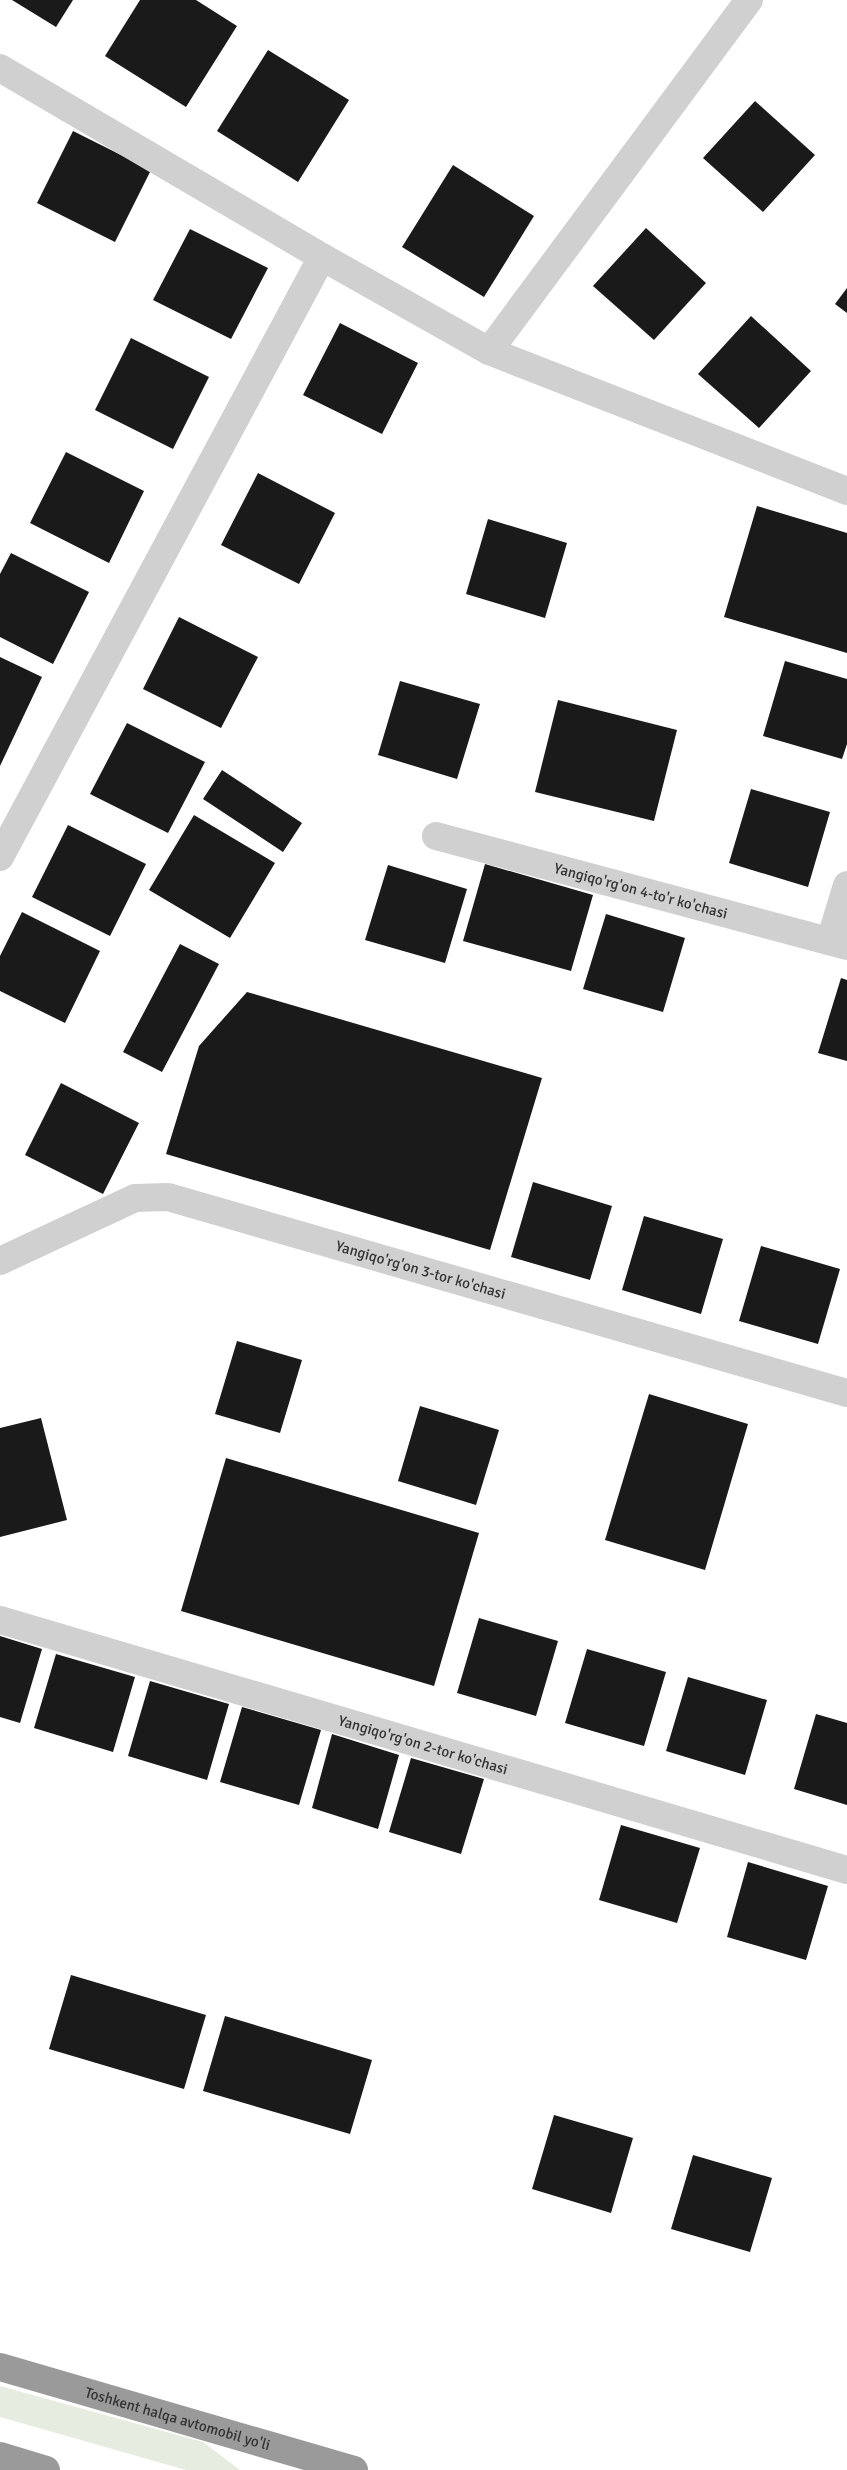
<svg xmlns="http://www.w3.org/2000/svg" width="847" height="2470" viewBox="0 0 847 2470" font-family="Signika,sans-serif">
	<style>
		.green { fill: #e6ecdf }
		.building { fill: #1a1a1a }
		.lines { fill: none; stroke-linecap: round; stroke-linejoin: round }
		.minor { stroke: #d0d0d0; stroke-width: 28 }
		.highway { stroke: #9a9a9a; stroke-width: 28 }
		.labels { text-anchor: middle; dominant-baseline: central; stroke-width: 5; stroke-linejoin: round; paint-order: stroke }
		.street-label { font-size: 15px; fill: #333; stroke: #fff }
	</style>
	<rect width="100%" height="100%" fill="#fff"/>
	<!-- green -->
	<path class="green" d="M0 2386 203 2442 240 2470H186L0 2417Z"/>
	<!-- building -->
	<path class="building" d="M12 0H73L56 27Z
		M140 0H196L237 26 186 107 105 56Z
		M268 50 349 100 298 182 217 131Z
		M755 101 815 155 763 212 703 158Z
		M73 131 151 170 115 242 37 203Z
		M453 165 534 216 484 297 402 247Z
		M646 228 706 283 654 340 593 286Z
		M190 229 268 268 231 339 153 300Z
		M847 288V313L835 304Z
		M751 316 811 371 759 428 698 374Z
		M340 323 418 363 382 434 303 395Z
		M131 338 209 377 173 449 95 410Z
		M66 452 144 491 109 563 30 523Z
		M258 473 335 513 299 584 221 545Z
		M757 506 847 533V653L724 617Z
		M488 519 567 543 545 618 466 594Z
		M11 553 89 592 53 664 0 637V574Z
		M179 617 258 657 221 728 143 689Z
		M0 657 42 677 0 766Z
		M785 661 847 679V744L842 759 763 736Z
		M400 681 480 704 457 779 378 755Z
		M558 700 677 730 654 821 535 792Z
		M127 723 205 762 168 833 90 794Z
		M222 770 302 823 283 852 203 799Z
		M751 789 830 812 808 887 729 863Z
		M194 815 275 863 230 938 149 890Z
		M68 825 146 864 110 936 32 897Z
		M485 864 593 895 571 971 463 941Z
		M388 865 467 889 445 963 365 940Z
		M22 912 100 951 65 1023 0 991V956Z
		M606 914 685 938 663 1012 583 989Z
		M180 944 219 964 162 1072 123 1052Z
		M841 978 847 980V1061L818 1053Z
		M247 992 542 1078 490 1250 166 1154 199 1046Z
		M61 1083 139 1123 103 1194 25 1155Z
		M533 1182 612 1206 590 1280 511 1257Z
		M644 1216 723 1239 701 1314 622 1290Z
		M761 1246 840 1269 818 1344 739 1321Z
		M237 1341 302 1360 280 1433 215 1414Z
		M649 1394 748 1424 705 1570 605 1540Z
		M420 1406 499 1430 476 1505 398 1481Z
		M41 1418 67 1520 0 1537V1428Z
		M226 1458 479 1533 434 1686 181 1611Z
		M479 1618 558 1641 536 1716 457 1693Z
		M0 1636 42 1649 20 1723 0 1717Z
		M587 1649 666 1672 644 1746 565 1723Z
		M56 1654 135 1677 113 1752 34 1728Z
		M688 1677 767 1700 745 1775 666 1751Z
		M150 1681 229 1704 207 1780 128 1756Z
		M242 1707 321 1730 299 1805 220 1782Z
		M816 1714 847 1723V1805L794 1789Z
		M332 1734 399 1755 378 1829 312 1808Z
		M411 1758 484 1779 461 1854 389 1832Z
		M621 1825 700 1848 677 1923 599 1900Z
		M748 1862 828 1886 806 1960 727 1937Z
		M71 1975 206 2015 184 2089 49 2049Z
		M225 2016 372 2060 350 2134 203 2091Z
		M554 2115 633 2138 611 2213 532 2189Z
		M693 2155 772 2178 750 2252 671 2229Z"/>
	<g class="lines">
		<!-- minor -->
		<g class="minor">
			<path d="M0 68 322 257 489 351 847 491"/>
			<path d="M489 351 749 0"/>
			<path id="s1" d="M436 836 847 946"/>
			<path d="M0 857 322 257"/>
			<path d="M830 941 847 885"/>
			<path id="s2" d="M0 1261 135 1198 168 1197 847 1393"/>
			<path id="s3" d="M0 1620 847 1870"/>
		</g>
		<!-- highway -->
		<g class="highway">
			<path id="s4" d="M0 2367 354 2470"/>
			<path d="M0 2456 46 2470"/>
		</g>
	</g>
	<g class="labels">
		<!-- street labels -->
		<g class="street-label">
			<text stroke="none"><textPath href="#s1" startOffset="212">Yangiqo'rg'on 4-to'r ko'chasi</textPath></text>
			<text stroke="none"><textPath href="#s2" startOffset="445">Yangiqo'rg'on 3-tor ko'chasi</textPath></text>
			<text stroke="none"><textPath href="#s3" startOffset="441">Yangiqo'rg'on 2-tor ko'chasi</textPath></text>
			<text stroke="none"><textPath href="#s4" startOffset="185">Toshkent halqa avtomobil yo'li</textPath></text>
		</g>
	</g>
</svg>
